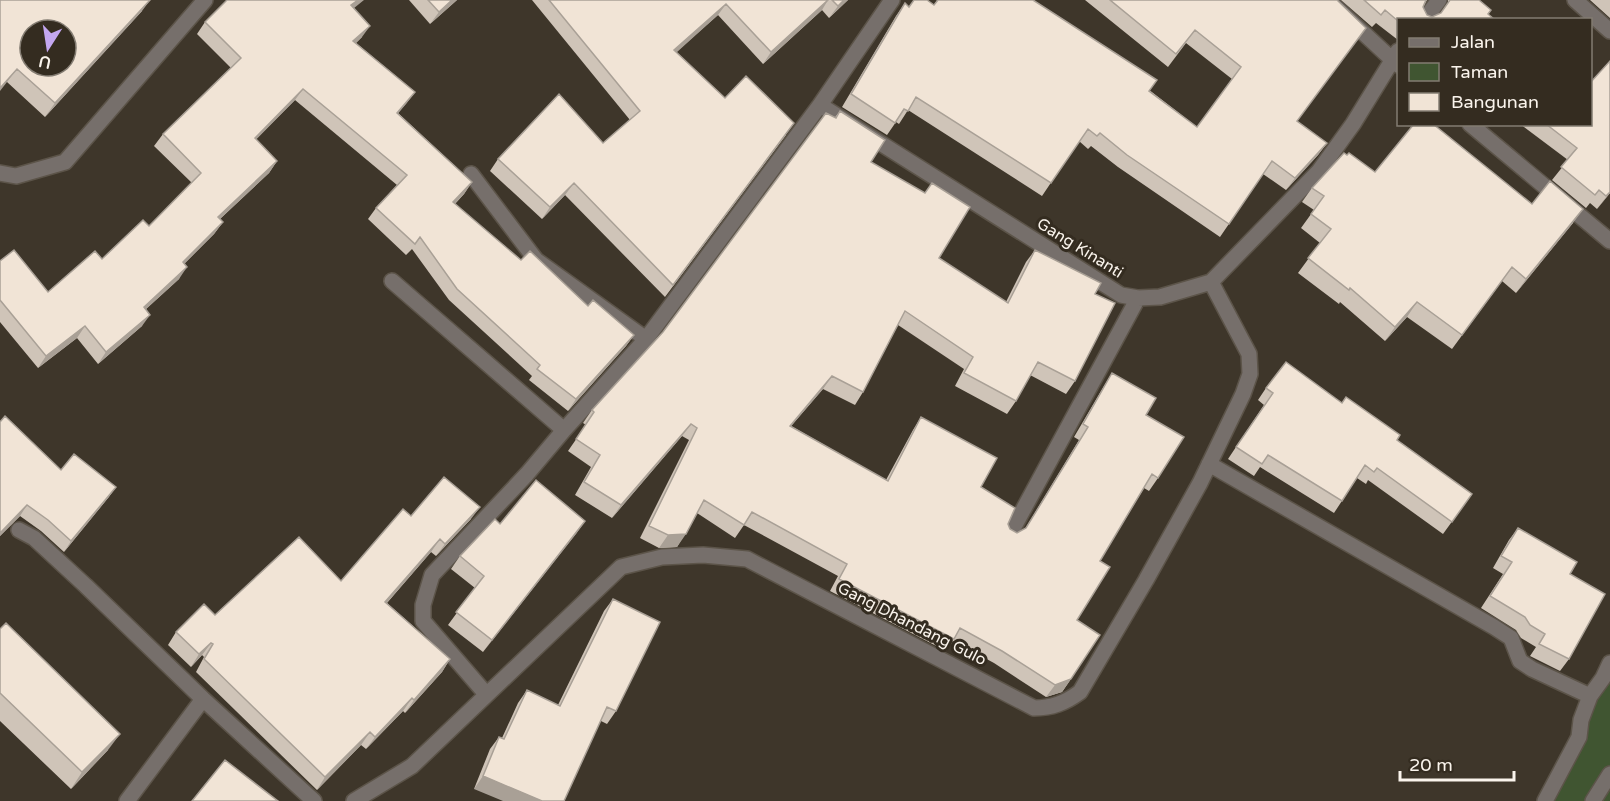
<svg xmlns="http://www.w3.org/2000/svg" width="1610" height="801" viewBox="0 0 1610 801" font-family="'Varela Round',sans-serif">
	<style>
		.green { fill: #405531 }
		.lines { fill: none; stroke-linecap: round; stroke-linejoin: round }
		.minor-casing { stroke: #5c5449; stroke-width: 18 }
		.minor { stroke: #766f6b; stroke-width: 15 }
		.wall { fill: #cfc4b8 }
		.shaded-wall { fill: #a9a096 }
		.building { fill: #f1e4d6; stroke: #a9a096; stroke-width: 1.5; fill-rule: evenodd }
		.labels { text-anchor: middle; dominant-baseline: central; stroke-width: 6; stroke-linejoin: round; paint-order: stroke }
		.street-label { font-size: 16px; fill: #faf4ec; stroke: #342c20 }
	</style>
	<rect width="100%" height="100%" fill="#3e362a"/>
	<!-- green -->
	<path class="green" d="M1610 663V801H1540Z"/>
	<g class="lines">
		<!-- minor casing -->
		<g class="minor-casing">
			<path id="minor" d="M1328 0 1398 65
				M1575 0 1610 31
				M1424 20 1439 0
				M820 105 1121 295 1138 298 1160 297 1211 282 1319 171 1353 124 1398 51
				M1470 124 1610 241
				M0 173 16 176 65 162 205 0
				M471 174 536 260 646 339
				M392 281 564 430 527 474 432 575 423 605V621L486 694
				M564 430 646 339 820 105 892 0
				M1209 464 1494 627 1511 638 1520 661 1532 669 1590 696 1603 678 1610 663
				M19 530 34 538 86 586 203 699 314 801
				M1009 536 1138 298
				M127 801 203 699
				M354 801 412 766 621 567 662 557 703 555 747 559 1034 708C1052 708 1065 703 1080 692L1146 580 1200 483 1243 394 1250 374 1249 354 1211 282
				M1545 801 1579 737 1581 720 1590 696
				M1593 801 1610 774"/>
		</g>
		<!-- minor -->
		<use href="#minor" class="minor"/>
	</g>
	<!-- wall -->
	<path class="wall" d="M0 0 142 11 45 117 7 82Z
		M409 0H457L430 24Z
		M532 0H848L829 18 822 10 763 64 718 15 676 52 725 98 786 135 665 297 565 195 542 219 490 171 498 159 603 143 630 120Z
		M937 0H1033L1197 127 1232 79 1186 43 1168 67 1085 0H1337L1297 121 1327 143 1318 155 1286 190 1263 174 1220 237 1118 167 1091 146 1088 149 1079 141 1042 196 908 110 899 124 896 122 887 135 842 107 896 16 905 3 908 7 934 5Z
		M1341 0H1427L1423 7 1427 15 1432 17 1441 13 1448 4V0H1479L1488 14 1398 20V40L1376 23 1372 27Z
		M1590 0H1610V18Z
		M354 8 362 37 356 43 415 92 398 113 472 182 464 194 455 204 521 260 588 306 634 335 626 346 568 411 529 380 532 376 449 300 412 249 406 255 368 219 376 208 397 185 295 100 256 139 277 161 269 173 220 219 223 222 214 234 184 264 179 279 146 309 142 326 98 364 77 338 38 368 0 322V261L48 292 102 259 149 226 192 183 154 146 163 134 231 68 197 34 205 22Z
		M1610 61V193L1597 209 1590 203 1586 208 1552 180 1568 160 1520 124H1590Z
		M840 111 871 162 925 193 932 183 939 258 1006 302 1026 262 1035 250 1095 294 1075 381 1066 394 1030 375 1016 401 1007 414 955 386 964 369 898 325 863 392 855 405 823 389 791 426 886 480 913 430 921 417 981 487 1008 524 1010 529 1017 533 1025 529 1079 440 1074 437 1104 386 1112 373 1146 415 1158 478 1149 491 1144 488 1100 561 1077 620 1071 679 1062 692 1046 697 994 663 953 641 946 651 830 591 838 576 744 525 735 538 697 513 677 547 659 548 640 538 689 440 682 436 612 518 575 495 591 467 568 451 586 425 583 423 592 410 663 332Z
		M1375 172 1532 204 1573 223 1516 293 1502 281 1452 349 1407 317 1385 341 1340 302 1339 304 1298 273 1320 243 1301 228 1314 210 1302 202 1312 188Z
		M1266 388 1342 403 1397 440 1472 494 1443 534 1368 480 1366 484 1357 478 1334 513 1260 467 1254 476 1228 459 1264 405 1258 400Z
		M0 422 61 470 116 487 108 498 64 552 41 531 20 516 0 536Z
		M411 516 471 519 436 556 431 552 387 603 450 659 442 672 405 713 403 711 366 749 361 745 317 790 196 672 204 657 202 655 191 667 168 645 176 632 215 615 341 581Z
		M585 521 483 652 448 625 475 588 451 569 460 556 500 524Z
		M1518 528 1570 574 1569 659 1560 671 1530 656 1536 647 1521 638 1516 630 1481 608 1503 574 1493 568 1509 540Z
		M613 599 616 711 607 724 601 721 474 789 490 749 499 737 502 738 518 703 527 690 558 705 604 611Z
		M0 629 108 750 71 789 0 721Z"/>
	<!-- shaded-wall -->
	<path class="shaded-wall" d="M150 0 142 11 45 117 55 103Z
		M358 0H364L343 17 351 5Z
		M452 0H457L430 24 439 12Z
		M828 0 822 10 763 64 771 52Z
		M844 0H848L829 18 838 6Z
		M726 4 718 15 666 62 674 50Z
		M370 26 362 37 345 53 353 41Z
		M17 69 7 82 0 91V88Z
		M303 89 295 100 247 149 255 138Z
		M415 92 406 104 389 124 397 113Z
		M1327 143 1318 155 1286 190 1295 178Z
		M277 161 269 173 209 229 218 217Z
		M472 182 464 194 445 214 453 202Z
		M574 183 565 195 542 219 550 207Z
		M1610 192V193L1597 209Z
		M1583 209 1573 223 1516 293 1526 279Z
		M223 222 214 234 174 274 183 262Z
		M187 267 179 279 135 319 144 307Z
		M1417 302 1407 317 1385 341 1395 327Z
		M150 315 142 326 98 364 106 352Z
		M85 326 77 338 38 368 46 356Z
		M634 335 626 346 568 411 576 399Z
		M832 376 823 389 781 438 790 426Z
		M691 424 682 436 612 518 621 505Z
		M116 487 108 498 64 552 71 541Z
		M27 505 20 516 0 536V533Z
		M480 507 471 519 436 556 445 544Z
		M585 521 576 534 483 652 492 640Z
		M686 534 677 547 659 548 668 535Z
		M440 539 431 552 377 614 385 602Z
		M211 643 202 655 191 667 199 654Z
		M450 659 442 672 405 713 414 700Z
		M1071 679 1062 692 1046 697 1055 685Z
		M412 698 403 711 366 749 375 737Z
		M370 732 361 745 317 790 325 777Z
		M120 734 108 750 71 789 82 772Z
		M483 776 542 801H503L474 789Z"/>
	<!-- building -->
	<path class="building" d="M0 0H150L55 103 17 69 0 88ZM30 30H66V66H30Z
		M227 0H358L351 5 370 26 353 41 415 92 397 113 472 182 453 202 521 260 530 251 588 306 593 300 634 335 576 399 537 369 540 365 457 289 420 237 415 244 376 208 407 175 303 89 255 138 277 161 218 217 223 222 183 262 187 267 144 307 150 315 106 352 85 326 46 356 0 300V261L14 250 48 292 95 251 102 259 143 220 149 226 201 173 163 134 241 58 205 22Z
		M428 0H452L439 12Z
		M549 0H828L771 52 726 4 674 50 725 98 746 76 794 123 673 285 574 183 550 207 498 159 559 94 603 143 640 111Z
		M832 0H844L838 6Z
		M914 0H927L934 5 938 0H1033L1157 80 1149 91 1197 127 1241 67 1195 30 1176 54 1110 0H1337L1366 28 1297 121 1327 143 1295 178 1272 161 1229 224 1127 155 1100 133 1097 136 1088 129 1051 183 916 97 908 111 904 109 895 123 851 94 905 3 909 7Z
		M1364 0H1426L1423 7 1427 15 1432 17 1441 13 1450 0H1479L1491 10 1488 14 1495 20H1398V21L1385 10 1381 15Z
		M1610 61V192L1606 196 1599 190 1595 195 1561 167 1577 148 1546 124H1590V83Z
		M840 111 885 140 871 162 925 193 932 183 970 207 939 258 1008 303 1035 250 1101 283 1095 294 1115 303 1075 381 1038 362 1016 401 964 373 973 357 905 311 863 392 832 376 790 426 888 481 921 417 997 458 981 487 1015 508 1008 524 1010 529 1017 533 1026 528 1088 427 1083 424 1112 373 1156 398 1146 415 1184 437 1158 478 1152 474 1100 561 1110 567 1077 620 1100 635 1071 679 1055 685 1002 651 960 628 954 639 839 579 847 564 752 512 744 525 704 500 686 534 668 535 649 526 697 428 691 424 621 505 584 482 600 455 576 439 594 412 592 410 663 332 826 113 836 118Z
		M1414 124H1433L1532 204 1550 181 1583 209 1526 279 1512 267 1462 335 1417 302 1395 327 1350 288 1349 290 1308 258 1331 229 1311 214 1324 196 1312 188 1344 153 1347 155 1349 153 1375 172Z
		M1286 362 1342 403 1346 397 1400 435 1397 440 1472 494 1452 522 1377 468 1374 472 1365 465 1342 501 1268 455 1262 464 1236 447 1273 393 1266 388Z
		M5 416 61 470 74 454 116 487 71 541 48 520 27 505 0 533V422Z
		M444 477 480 507 445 544 440 539 385 602 450 659 414 700 412 698 375 737 370 732 325 777 204 659 213 644 211 643 199 654 176 632 204 604 215 615 299 537 341 581 403 509 411 516Z
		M536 480 585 521 492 640 456 612 484 576 460 556 495 519 500 524Z
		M1518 528 1577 562 1570 574 1605 594 1569 659 1539 644 1545 634 1530 625 1525 617 1490 596 1512 562 1501 556Z
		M613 599 660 622 616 711 607 707 564 801H542L483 776 499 737 504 739 527 690 560 706Z
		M6 623 120 734 82 772 0 693V629Z
		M225 760 278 801H192Z"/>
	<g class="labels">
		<!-- street labels -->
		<g class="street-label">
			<text transform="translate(1080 248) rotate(32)">Gang Kinanti</text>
			<text transform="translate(912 624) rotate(27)">Gang Dhandang Gulo</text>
		</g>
	</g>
	<!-- legend -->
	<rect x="1397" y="18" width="195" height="108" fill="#342c20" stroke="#837c72" stroke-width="1.5"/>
	<rect x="1409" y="38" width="30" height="9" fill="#766f6b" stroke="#837c72" stroke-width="1.5"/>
	<text x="1451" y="48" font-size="18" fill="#faf4ec">Jalan</text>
	<rect x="1409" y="63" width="30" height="18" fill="#405531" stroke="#837c72" stroke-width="1.5"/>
	<text x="1451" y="78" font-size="18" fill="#faf4ec">Taman</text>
	<rect x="1409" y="93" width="30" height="18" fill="#f1e4d6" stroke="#837c72" stroke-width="1.5"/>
	<text x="1451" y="108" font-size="18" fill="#faf4ec">Bangunan</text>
	<!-- north arrow -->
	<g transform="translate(48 48) rotate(192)"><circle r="28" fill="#342c20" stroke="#837c72" stroke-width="1.5"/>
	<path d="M0-4.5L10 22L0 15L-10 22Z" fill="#c4a7f1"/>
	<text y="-9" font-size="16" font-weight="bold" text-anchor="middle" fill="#faf4ec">U</text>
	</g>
	<!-- scale -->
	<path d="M1400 771v9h114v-9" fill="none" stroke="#faf4ec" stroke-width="3"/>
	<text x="1409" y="771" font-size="18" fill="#faf4ec" stroke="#342c20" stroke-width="4.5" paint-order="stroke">20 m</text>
</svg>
